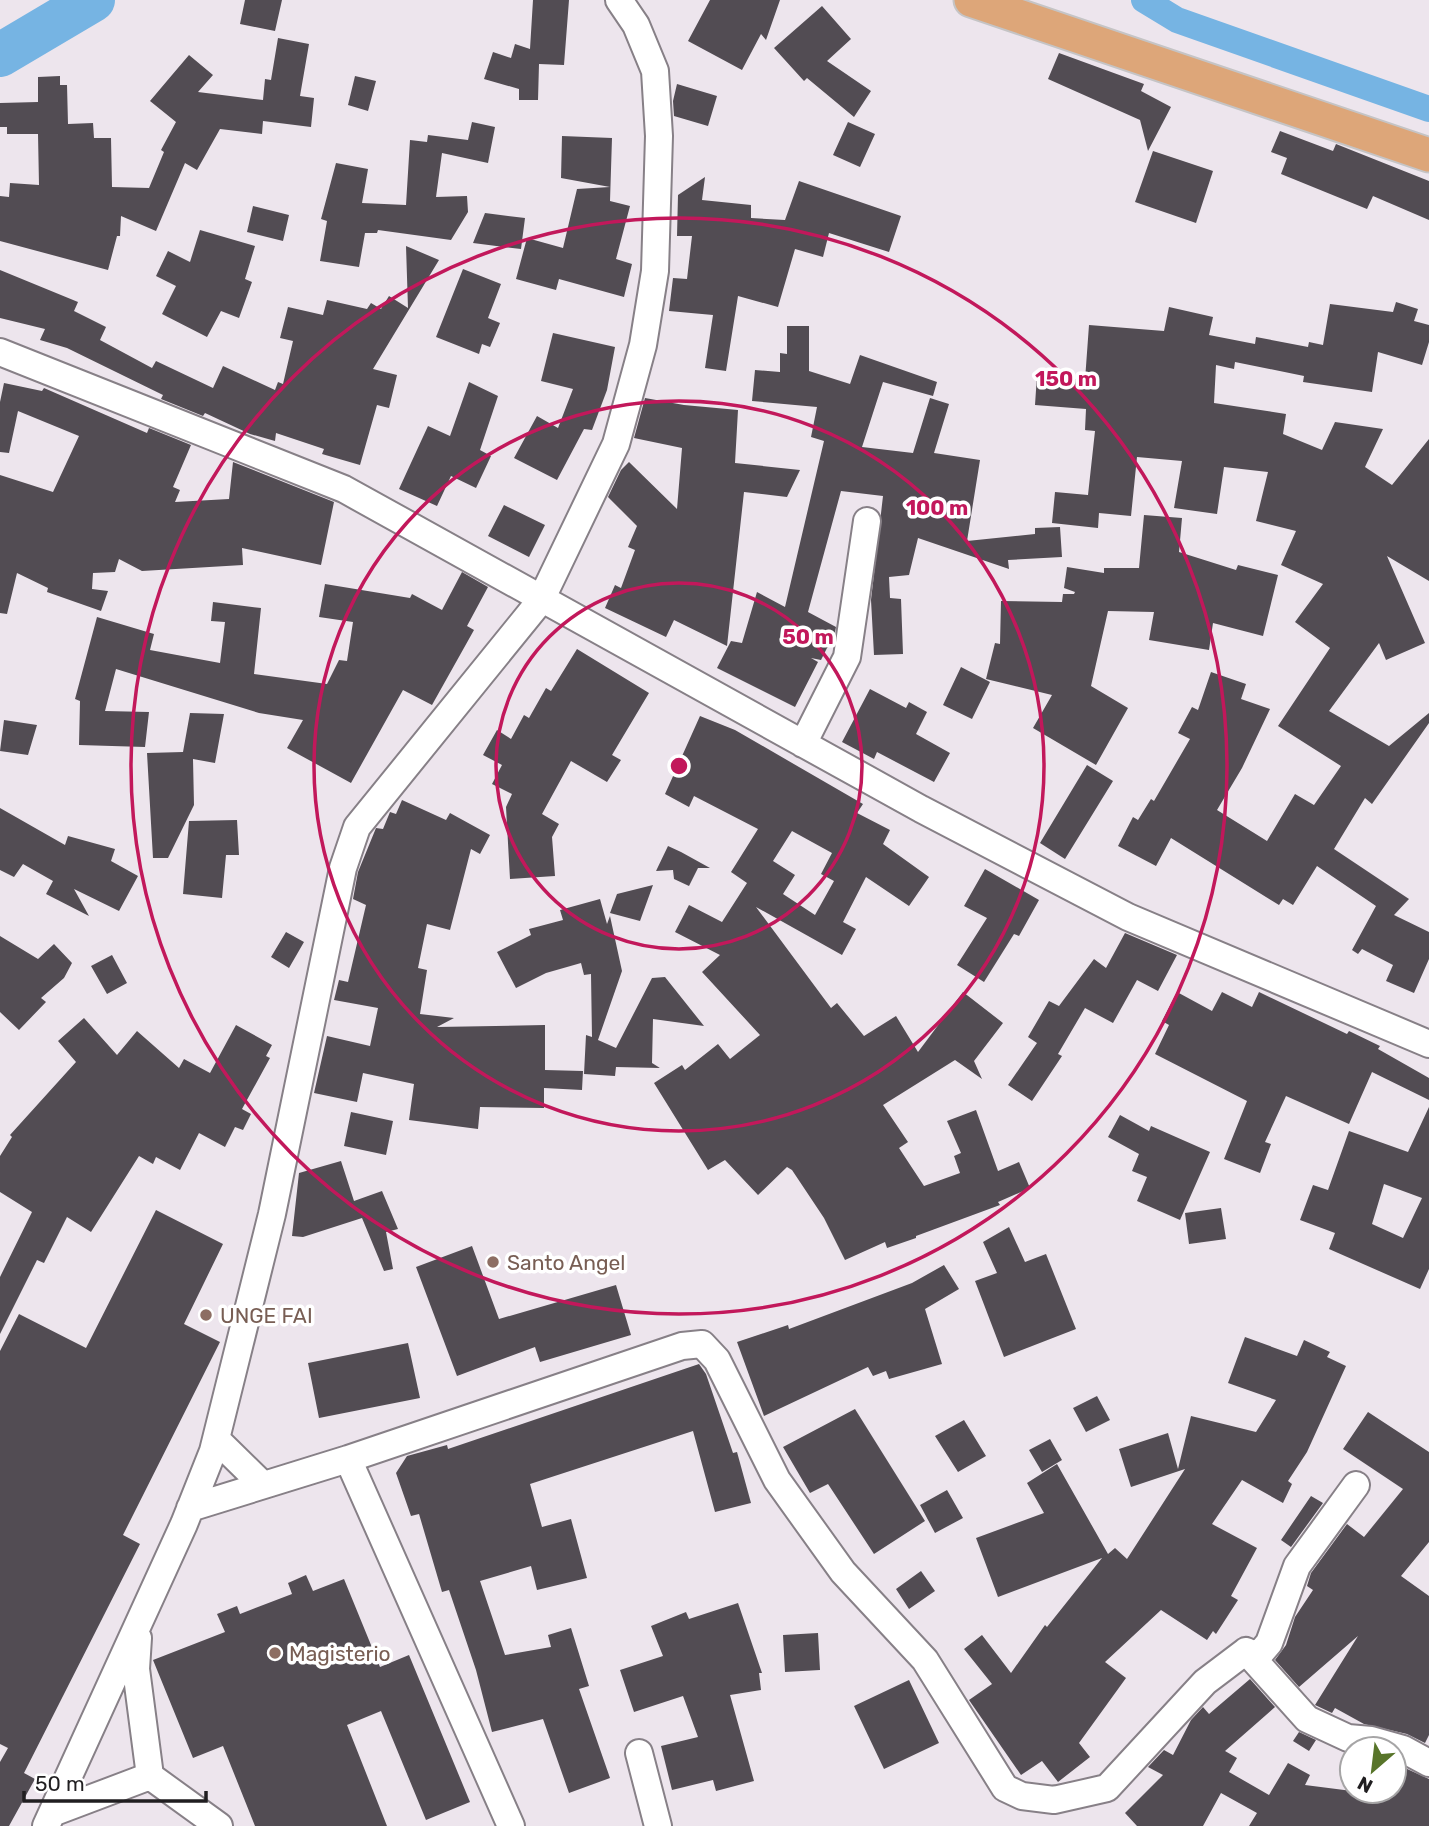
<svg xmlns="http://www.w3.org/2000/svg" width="1429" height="1826" viewBox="0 0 1429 1826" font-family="Rubik,sans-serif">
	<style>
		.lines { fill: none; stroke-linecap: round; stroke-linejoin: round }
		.canal { stroke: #76b4e3; stroke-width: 26 }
		.river { stroke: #76b4e3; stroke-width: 44 }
		.building { fill: #524c53; fill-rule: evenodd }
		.minor-casing { stroke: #878087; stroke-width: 30 }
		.major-casing { stroke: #c5c4c5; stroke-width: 37 }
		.minor { stroke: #fff; stroke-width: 26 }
		.major { stroke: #dda679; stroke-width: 33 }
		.ring { fill: none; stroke: #c2185b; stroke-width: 3.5 }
		.education-dot { fill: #8d6e63; stroke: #fff; stroke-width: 2.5 }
		.labels { text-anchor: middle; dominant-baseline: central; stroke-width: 7; stroke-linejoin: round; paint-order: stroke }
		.education-label { font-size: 21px; fill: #785e54; stroke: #fff; text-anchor: start }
		.centre { fill: #c2185b; stroke: #fff; stroke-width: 3.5 }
		.ring-label { font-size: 21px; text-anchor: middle; font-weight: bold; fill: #c2185b; stroke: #fff; stroke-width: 7; stroke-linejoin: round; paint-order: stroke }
	</style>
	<rect width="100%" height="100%" fill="#ede5ed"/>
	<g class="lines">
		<!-- canal -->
		<path class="canal" d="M1144 0 1177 20 1429 109"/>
		<!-- river -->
		<path class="river" d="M0 55 93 0"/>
	</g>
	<!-- building -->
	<path class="building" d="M245 0H282L275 31 240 24Z
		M533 0H569L564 65 539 64 538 100H519V89L484 79 493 52 511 58 515 44 530 49Z
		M710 0H780L766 40 761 34 742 70 688 41Z
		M822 6 851 39 827 61 871 91 854 117 807 78 804 81 774 48Z
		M278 38 309 44 300 96 314 98 311 127 263 121 262 134 220 129 197 170 185 163 156 231 121 216 120 236H117L108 270 0 241V196L9 197 10 183 39 185 38 134H7V127H0V103L38 102V77L60 76V85H67L68 124 93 123 94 138H111L112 187 149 188 164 152 161 150 176 122 150 101 172 75 189 55 213 75 198 92 263 100 265 79 271 80Z
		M1059 53 1144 84 1141 91 1171 107 1148 151 1140 120 1048 79Z
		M355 76 376 81 368 111 348 105Z
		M677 84 717 96 708 126 674 116 673 101Z
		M472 122 495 127 488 163 442 153 436 197 467 196 468 212 451 240 378 230 377 233H365L359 267 320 261 327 221 321 219 336 163 368 169 362 203 406 205 410 140 427 142 428 135 468 140Z
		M848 122 875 134 860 167 833 155Z
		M1280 131 1333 151 1336 144 1429 181V220L1373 196 1367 209 1281 174 1287 158 1271 152Z
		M562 136 612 138 610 201 630 206 616 259 632 264 624 297 559 279 556 290 516 279 527 238 563 248 577 189 610 187 561 178Z
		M1153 151 1213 171 1196 223 1135 202Z
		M705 177 702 200 751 205V218L785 220 799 181 901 216 889 252 829 233 823 257 795 249 778 307 738 296 726 371 705 368 713 315 669 311 673 278 687 279 692 236H677L678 195Z
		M253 206 289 215 283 241 247 232Z
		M485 213 525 218 521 249 473 243Z
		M200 230 255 246 245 279 252 282 239 318 221 311 207 337 162 314 176 286 156 276 168 251 190 262Z
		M406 246 439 260 373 369 397 375 389 408 377 405 360 465 322 454 324 449 276 433 275 441 250 434 205 413 203 416 161 399 163 395 67 348 40 340 45 329 0 318V270L78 302 74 311 106 327 100 340 152 368 156 361 213 388 223 366 275 390 278 382 283 384 293 341 280 338 288 307 323 315 327 300 367 309 371 303 381 309 389 296 408 308Z
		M463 269 501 284 488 318 500 323 490 347 482 344 479 354 436 337Z
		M1396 302 1418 309 1414 321 1429 325V342L1422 365 1378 352 1372 392 1303 382 1304 376 1235 362 1234 369 1216 365 1214 403 1286 414 1283 434 1322 450 1335 422 1383 429 1365 467 1392 485 1429 439V581L1387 556 1425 643 1386 660 1379 643 1329 711 1389 746 1429 713V723L1372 804 1365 798 1334 849 1409 899 1394 915 1429 932V959L1414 993 1386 981 1393 965 1362 949 1358 954 1352 950 1376 906 1317 866 1293 905 1283 899 1279 905 1171 838 1156 866 1118 846 1133 817 1138 820 1151 799 1154 801 1190 739 1178 733 1192 707 1198 710 1211 672 1246 684 1241 699 1270 709 1242 768 1217 810 1267 841 1295 794 1314 805 1341 766 1278 726 1330 648 1295 622 1323 584 1281 565 1296 531 1256 521 1268 472 1224 467 1217 514 1174 508 1182 461 1137 457 1131 516 1099 513 1098 528 1052 523 1055 492 1088 495 1095 431 1085 430 1086 409 1035 405 1037 375 1085 380 1089 325 1164 331 1169 307 1213 317 1209 335 1255 344 1256 337 1308 347 1309 342 1323 345 1330 304 1393 312Z
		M787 326H809V371L850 384 860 355 937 382 933 396 883 382 862 447 913 453 930 398 949 404 934 453 980 460 967 541 1035 534V528L1060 527 1062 557 1008 560 1009 569 918 538 909 575 889 577 890 598 901 599 903 654 874 655 871 600 883 496 841 491 808 612 836 627 835 632 821 660 811 658 818 662 795 707 717 668 731 641 742 643 757 592 785 607 824 441 811 437 817 407 752 401 755 370 780 372V353L787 354Z
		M553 333 615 347 607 390 592 430 584 429 557 480 514 458 537 416 558 428 573 389 541 381Z
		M469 382 498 396 480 450 491 456 476 488 451 476 437 506 399 489 428 426 450 436Z
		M4 383 42 391 44 388 147 433 149 428 191 445 173 487 180 490 175 502 229 499 233 462 334 502 321 565 242 548 243 565 142 571 119 559 115 572 93 573 92 589 108 591 101 611 47 592 48 588 17 573 7 614 0 613V475L53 492 79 436 18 411 9 453 0 452V402Z
		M645 398 684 405 738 410 735 463 800 470 787 497 744 492 727 646 674 620 666 637 605 608 615 585 621 588 635 550 628 547 637 526 608 497 621 470 629 462 677 509 682 448 634 438Z
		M504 505 545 525 529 557 488 536Z
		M1144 515 1182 518 1179 552 1236 570 1238 565 1278 575 1263 636 1213 623 1209 650 1149 640 1154 612 1108 611 1091 686 1128 708 1096 765 1033 728 1052 695 986 679 995 643 1000 644 1001 601 1062 602 1063 594H1074L1075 592 1064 588 1067 567 1104 573V568H1139Z
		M462 572 488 587 467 626 474 630 432 705 403 690 351 783 287 748 303 720 259 713 116 669 105 711 149 712 145 747 79 745 80 701 75 699 97 617 154 634 150 650 220 663 225 622 211 621 213 602 261 608 254 674 327 684 339 660 347 661 353 622 319 617 325 584 410 598 412 594 442 610Z
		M577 649 649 693 612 755 621 760 607 782 571 761 542 814 559 824 552 837 555 876 510 879 506 807 512 794 492 784 502 765 483 755 497 730 511 739 524 715 529 718 546 688 551 691Z
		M961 667 990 682 972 719 943 705Z
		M870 689 906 708 909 702 927 712 916 734 950 753 934 782 877 752 874 759 842 742Z
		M190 713 224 714 215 763 193 759 194 805 168 858H153L147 753 183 752Z
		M700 716 735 730 863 804 857 813 890 830 883 844 929 877 909 906 866 877 843 922 856 929 842 955 756 907 831 1008 837 1003 864 1036 896 1016 918 1052 963 992 1003 1023 974 1061 982 1079 955 1060 883 1105 908 1142 899 1148 924 1186 960 1173 954 1156 961 1153 947 1121 976 1110 998 1171 1019 1162 1030 1188 998 1202 1000 1205 916 1236V1238L887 1248 885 1242 845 1260 824 1218 792 1170 787 1167 758 1195 725 1160 708 1170 654 1083 682 1065 685 1070 718 1044 730 1059 760 1035 702 972 720 955 675 932 689 905 722 922 747 883 731 872 758 829 694 796 689 807 665 794ZM792 831 832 853 821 874 834 881 815 915 783 894 795 875 773 861Z
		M4 720 37 725 28 755 0 751Z
		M1087 765 1113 781 1065 859 1040 843Z
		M402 800 446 820 450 813 490 835 480 854 471 849 450 930 427 924 418 968 427 970 420 1014 454 1018 437 1027 545 1025V1070L583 1071 582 1090 544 1088V1108L480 1107 478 1129 409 1120 414 1084 363 1073 357 1102 314 1093 327 1036 370 1046 378 1008 334 1000 339 980 348 982 366 905 353 899 358 872 376 828 383 829 390 812 396 814Z
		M0 808 65 845 68 836 115 849 111 861 138 876 119 911 74 889 89 916 46 894 53 881 23 864 14 877 0 870Z
		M237 820 239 855H226L222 898 183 894 189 821Z
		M668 846 681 852 710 868H698L689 886 674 879 673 870 656 871Z
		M985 869 1039 900 1019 936 1014 934 984 982 957 965 987 918 964 906Z
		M653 885 640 921 610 913 617 894Z
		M600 899 607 924 610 916 622 971 598 1040 616 1048 652 978 665 977 704 1026 653 1019 652 1063 660 1068 616 1067 615 1076 584 1074 586 1035 592 1037 591 974 584 975 581 963 546 973 516 988 497 952 531 935 529 929 563 920 560 910Z
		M286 932 304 942 289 968 271 957Z
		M1125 933 1177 955 1158 991 1137 980 1113 1023 1085 1008 1058 1054 1062 1056 1032 1101 1008 1085 1037 1043 1028 1037 1049 1001 1059 1006 1094 959 1106 968Z
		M0 936 38 959 54 944 72 963 64 978 41 998 46 1002 19 1030 0 1012Z
		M112 955 127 983 107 994 91 966Z
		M1177 992 1212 1011 1222 992 1252 1007 1259 992 1347 1034 1349 1031 1380 1046 1378 1049 1429 1078V1100L1372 1072 1349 1124 1286 1096 1265 1142 1271 1144 1260 1173 1224 1159 1247 1101 1155 1054 1169 1025 1162 1021Z
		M84 1018 117 1055 137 1031 179 1068 184 1059 210 1073 236 1025 272 1045 266 1056 270 1058 242 1109 251 1114 243 1130 235 1127 225 1147 199 1133 180 1170 156 1157 153 1164 139 1156 91 1232 67 1217 44 1263 37 1260 0 1334V1277L32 1212 0 1192V1156L12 1137 10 1135 76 1062 58 1041Z
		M1429 1107V1269L1420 1289 1329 1249 1335 1233 1300 1220 1313 1185 1328 1190 1349 1131 1408 1152ZM1384 1184 1422 1198 1403 1238 1372 1224Z
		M351 1112 393 1121 386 1155 344 1146Z
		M1120 1115 1149 1131 1151 1126 1210 1152 1180 1220 1137 1201 1147 1177 1132 1171 1139 1154 1108 1137Z
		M341 1161 354 1201 382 1191 398 1229 386 1232 393 1269 384 1271 362 1218 303 1237 292 1236 299 1173Z
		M1221 1208 1226 1239 1189 1244 1185 1213Z
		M156 1210 223 1244 184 1324 220 1342 123 1535 140 1544 24 1773 35 1779 9 1826H0V1762L8 1748 0 1744V1351L19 1314 86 1348Z
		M1009 1227 1025 1262 1046 1254 1076 1329 1004 1357 975 1281 997 1273 983 1242Z
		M472 1246 499 1319 616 1285 631 1335 540 1362 535 1347 457 1376 416 1267Z
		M944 1265 959 1289 925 1309 942 1364 889 1379 886 1371 873 1376 868 1367 764 1416 737 1342 788 1325 789 1329 912 1283Z
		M1245 1337 1297 1356 1304 1340 1330 1352 1327 1357 1346 1366 1307 1452 1288 1481 1292 1484 1283 1503 1242 1480 1212 1524 1257 1548 1231 1596 1238 1600 1216 1634 1213 1631 1207 1640 1161 1610 1105 1662 1126 1678 1079 1743 1090 1757 1058 1782 1042 1761 1021 1775 969 1700 992 1684 964 1649 982 1635 1011 1673 1045 1625 1047 1627 1102 1558 998 1597 976 1538 1044 1513 1027 1483 1057 1464 1108 1554 1115 1548 1127 1559 1185 1469 1131 1487 1119 1449 1168 1433 1178 1469 1191 1416 1256 1432 1276 1400 1228 1383Z
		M408 1343 420 1398 319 1418 308 1363Z
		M699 1364 706 1374 733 1453 737 1452 751 1503 715 1512 693 1431 530 1484 542 1527 571 1519 587 1578 537 1590 531 1566 480 1581 505 1655 551 1647 548 1635 571 1628 589 1686 579 1689 610 1778 569 1793 543 1719 492 1732 476 1670 449 1590 442 1592 419 1514 411 1516 396 1473 407 1456 447 1445 448 1449Z
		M1097 1396 1110 1420 1086 1432 1073 1408Z
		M855 1409 925 1521 874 1554 828 1484 810 1493 783 1447Z
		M1368 1412 1429 1452V1542L1401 1576 1429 1596V1735L1425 1743 1407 1734 1364 1724 1335 1708 1332 1713 1315 1705 1358 1636 1299 1687 1275 1660 1286 1645 1295 1617 1313 1590 1307 1586 1311 1573 1347 1524 1364 1537 1403 1489 1343 1449Z
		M964 1420 986 1456 958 1472 935 1436Z
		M1050 1439 1062 1460 1042 1472 1029 1450Z
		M947 1490 963 1518 935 1533 920 1505Z
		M1311 1496 1323 1503 1291 1547 1281 1540Z
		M921 1571 935 1591 909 1609 896 1589Z
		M306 1575 313 1591 344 1579 380 1667 409 1655 470 1802 426 1820 381 1711 347 1725 387 1826H255L223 1746 193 1758 153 1660 225 1632 217 1614 237 1606 240 1614 292 1594 288 1583Z
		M738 1603 762 1673H759L761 1690 730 1695 754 1781 716 1791 713 1780 672 1790 661 1746 698 1737 683 1696 634 1712 620 1670 663 1656 651 1626 686 1612 689 1619Z
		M818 1633 820 1670 785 1672 783 1635Z
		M1250 1679 1275 1707 1225 1751 1237 1758 1229 1772 1269 1795 1288 1763 1310 1775 1305 1785 1352 1791H1394V1763L1429 1779V1826H1249L1257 1813 1221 1793 1203 1826H1137L1125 1813 1163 1775 1148 1767 1164 1750 1173 1755 1191 1720 1203 1707 1209 1714Z
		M909 1680 939 1743 884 1769 854 1706Z
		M1299 1732 1316 1740 1309 1751 1293 1741Z"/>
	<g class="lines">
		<!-- minor casing -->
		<g class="minor-casing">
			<path id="minor" d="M0 352 344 489 921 809 1128 917 1429 1044
				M803 744 847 657 867 521
				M216 1439 263 1485
				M348 1459 511 1826
				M190 1508 348 1459 682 1346 702 1344 717 1360 777 1480 843 1572 925 1660 1005 1788 1022 1796 1054 1800 1107 1788 1205 1682 1246 1651 1258 1656 1269 1643 1297 1566 1356 1485
				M138 1638 136 1669 150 1776 219 1826
				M1246 1651 1307 1719 1348 1738 1371 1740 1403 1749 1429 1763
				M639 1753 658 1826
				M52 1813 150 1776
				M46 1826 184 1524 213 1451 272 1214 343 868 357 827 541 600 616 444 643 345 655 271 659 136 655 71 636 25 619 0"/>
		</g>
		<!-- major casing -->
		<g class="major-casing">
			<path id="major" d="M971 0 1429 155"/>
		</g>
		<!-- minor -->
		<use href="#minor" class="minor"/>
		<!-- major -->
		<use href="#major" class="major"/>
	</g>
	<!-- distance rings -->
	<g class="ring">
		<circle cx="679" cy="766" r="183"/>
		<circle cx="679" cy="766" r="365"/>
		<circle cx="679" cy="766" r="548"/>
	</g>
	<!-- markers -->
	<g class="education-dot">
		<circle cx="493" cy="1262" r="7"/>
		<circle cx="206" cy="1315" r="7"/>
		<circle cx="275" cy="1653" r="7"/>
	</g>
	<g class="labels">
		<!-- education labels -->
		<g class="education-label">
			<text x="507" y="1262">Santo Angel</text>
			<text x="220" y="1315">UNGE FAI</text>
			<text x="289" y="1653">Magisterio</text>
		</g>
	</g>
	<circle cx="679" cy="766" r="10" class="centre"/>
	<g class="ring-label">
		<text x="1066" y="386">150 m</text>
		<text x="937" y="515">100 m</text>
		<text x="808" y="644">50 m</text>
	</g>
	<!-- north arrow -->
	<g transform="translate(1373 1770) rotate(208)"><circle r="33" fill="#ffffff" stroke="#a6a5a6" stroke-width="2"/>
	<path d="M0-5L12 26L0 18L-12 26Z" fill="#58752a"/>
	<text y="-10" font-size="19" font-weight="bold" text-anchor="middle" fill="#201e20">N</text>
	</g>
	<!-- scale -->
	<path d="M24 1791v10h182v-10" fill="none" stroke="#201e20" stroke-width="3.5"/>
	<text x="35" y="1791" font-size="21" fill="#201e20" stroke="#ffffff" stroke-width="5" paint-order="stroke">50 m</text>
</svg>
